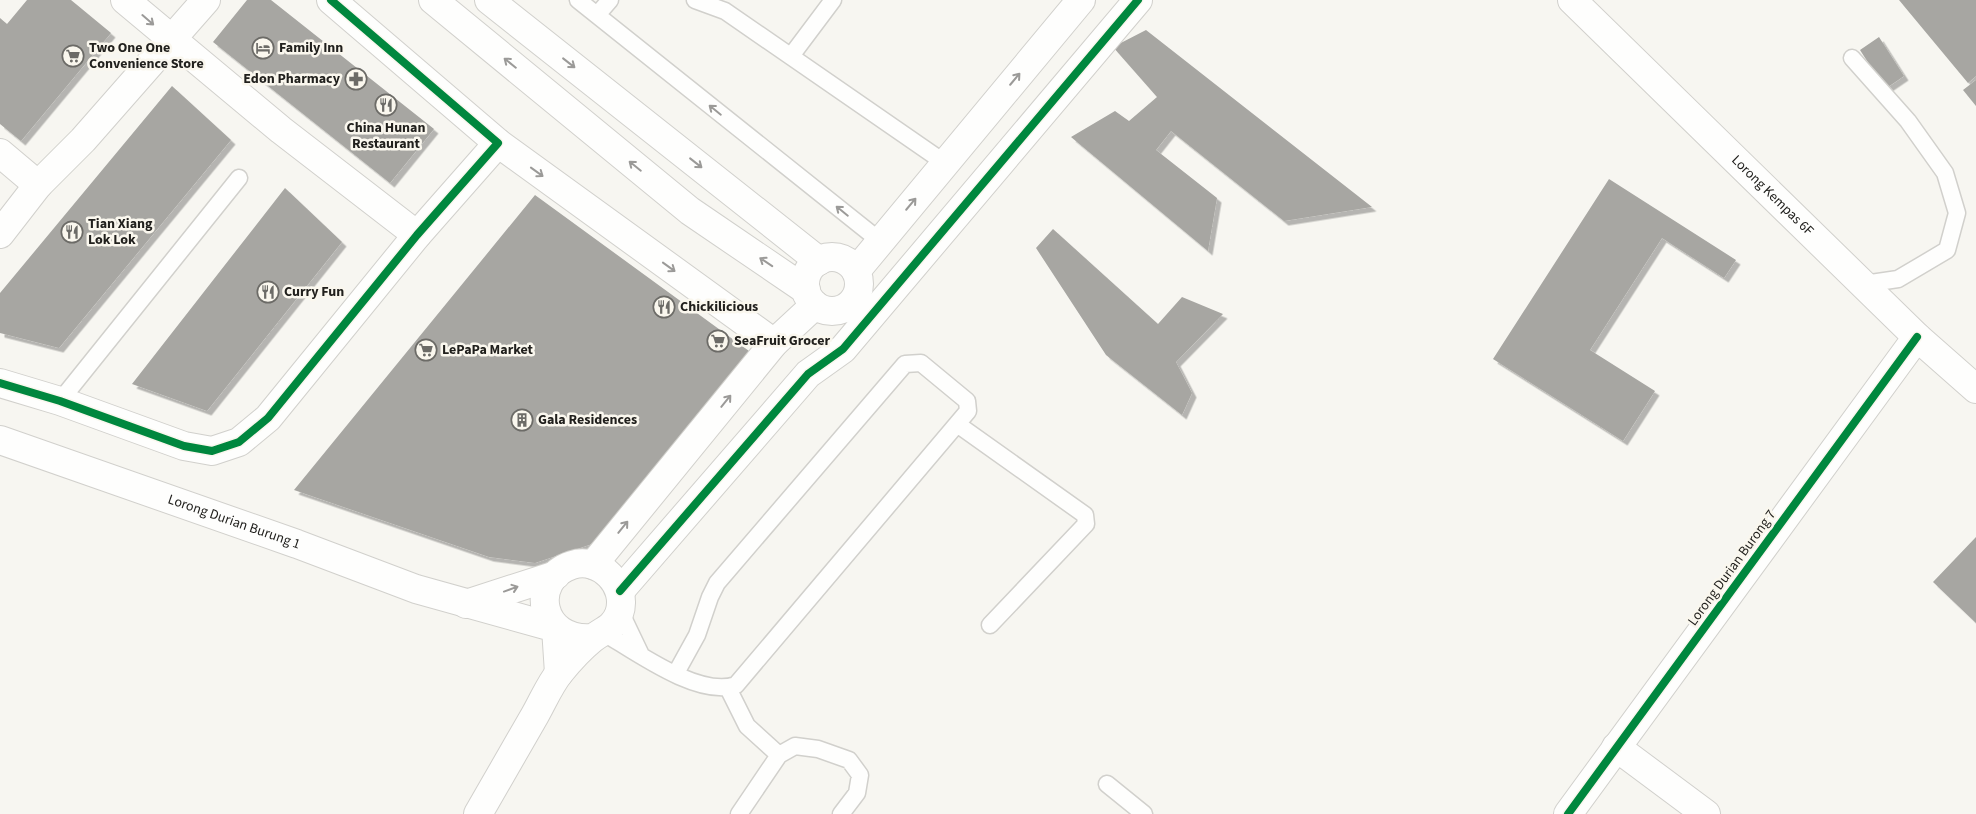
<svg xmlns="http://www.w3.org/2000/svg" width="1976" height="814" viewBox="0 0 1976 814" font-family="'Source Sans 3',sans-serif">
	<style>
		.building { fill: #a7a6a2; filter: url(#shadow) }
		.lines { fill: none; stroke-linecap: round; stroke-linejoin: round }
		.lane-casing { stroke: #d1d0cc; stroke-width: 19 }
		.street-casing { stroke: #d1d0cc; stroke-width: 30 }
		.lane { stroke: #fefefd; stroke-width: 16 }
		.street { stroke: #fefefd; stroke-width: 28 }
		.cycleway-casing { stroke: #faf7ee; stroke-width: 11 }
		.cycleway { stroke: #00873e; stroke-width: 8 }
		.oneway { stroke: #9b9a98 }
		.labels { text-anchor: middle; dominant-baseline: central; stroke-width: 5; stroke-linejoin: round; paint-order: stroke }
		.poi-label { font-size: 14px; font-weight: bold; fill: #21201d; stroke: #faf7ee; text-anchor: start }
		.street-label { font-size: 14px; fill: #21201d; stroke: #faf7ee }
	</style>
	<defs>
		<filter id="shadow"><feDropShadow dx="4.5" dy="4.5" stdDeviation="0" flood-color="#0004"/></filter>
	</defs>
	<rect width="100%" height="100%" fill="#f7f6f1"/>
	<!-- building -->
	<path class="building" d="M27 0H71L111 33 21 141 0 124V18L7 24Z
		M247 0H271L434 129 390 183 213 42Z
		M1899 0H1976V76L1968 83Z
		M1146 30 1372 207 1284 221 1171 131 1156 150 1217 198 1208 251 1071 137 1115 111 1129 121 1157 97 1113 47Z
		M1879 37 1904 76 1885 89 1860 50Z
		M1976 80V106L1963 90Z
		M172 86 231 140 59 348 0 333V293Z
		M1609 179 1736 260 1724 278 1662 238 1590 350 1655 391 1623 441 1493 359Z
		M285 188 342 242 207 411 132 384Z
		M535 195 749 351 592 544 535 563 489 557 294 490Z
		M1053 229 1158 324 1182 297 1223 314 1176 362 1192 393 1182 415 1106 355 1036 248Z
		M1976 537V623L1933 582Z"/>
	<g class="lines">
		<!-- lane casing -->
		<g class="lane-casing">
			<path id="lane" d="M578 0 880 241
				M695 0 725 11 945 163
				M597 15 610 0
				M791 56 833 0
				M1852 58 1908 121 1945 173 1957 213 1947 250 1898 279 1864 284
				M60 401 239 178
				M957 424 1085 515 1086 524 990 625
				M620 611 641 655
				M604 633C636 652 699 698 736 685L968 411 967 401 921 363 905 364 717 583 710 597 697 635 676 673
				M728 688 747 726 779 755
				M1107 784 1144 814
				M739 814 779 755 795 746 818 749 849 760 860 775 857 793 841 814"/>
		</g>
		<!-- street casing -->
		<g class="street-casing">
			<g id="street">
				<path d="M125 0 281 130 417 235"/>
				<path d="M433 0 690 211 806 290"/>
				<path d="M489 0 819 261"/>
				<path id="s1" d="M1572 0 1917 337 1976 389"/>
				<path d="M498 143 774 343"/>
				<path d="M0 153 38 185"/>
				<path d="M0 234 38 185 83 140 206 0"/>
				<circle cx="832" cy="284" r="27"/>
				<path d="M856 271 1081 0"/>
				<path d="M0 383 60 401 184 446 212 451 239 442 268 418 417 235 498 143 331 0"/>
				<path id="s2" d="M0 440 297 544 416 589 556 628 559 673"/>
				<path d="M593 565 774 343 815 305"/>
				<path d="M620 591 808 374 843 349 1138 0"/>
				<path d="M466 604 556 575"/>
				<path d="M1616 747 1706 814"/>
				<path d="M478 814C497 781 516 748 535 715 543 701 550 684 560 672 569 661 581 648 592 639 603 630 613 629 619 614 629 586 600 556 572 565 528 579 539 643 593 638"/>
				<path d="M1568 814 1917 337"/>
			</g>
		</g>
		<!-- lane -->
		<use href="#lane" class="lane"/>
		<!-- street -->
		<use href="#street" class="street"/>
		<!-- cycleway casing -->
		<g class="cycleway-casing">
			<path id="cycleway" d="M0 383 60 401 184 446 212 451 239 442 268 418 417 235 498 143 331 0
				M620 591 808 374 843 349 1138 0
				M1568 814 1917 337"/>
		</g>
		<!-- cycleway -->
		<use href="#cycleway" class="cycleway"/>
	</g>
	<!-- one-way arrows -->
	<defs><path id="oneway-shaft" d="M-6 0H5M1.5-3L5.5 0L1.5 3" fill="none" stroke-width="1.6" stroke-linecap="round" stroke-linejoin="round" transform="scale(1.25)"/></defs>
	<g class="oneway">
		<use href="#oneway-shaft" transform="translate(148 20) rotate(41)"/>
		<use href="#oneway-shaft" transform="translate(510 63) rotate(-141)"/>
		<use href="#oneway-shaft" transform="translate(569 63) rotate(38)"/>
		<use href="#oneway-shaft" transform="translate(1015 79) rotate(-50)"/>
		<use href="#oneway-shaft" transform="translate(715 110) rotate(-141)"/>
		<use href="#oneway-shaft" transform="translate(696 163) rotate(38)"/>
		<use href="#oneway-shaft" transform="translate(635 166) rotate(-141)"/>
		<use href="#oneway-shaft" transform="translate(537 172) rotate(36)"/>
		<use href="#oneway-shaft" transform="translate(911 204) rotate(-50)"/>
		<use href="#oneway-shaft" transform="translate(842 211) rotate(-141)"/>
		<use href="#oneway-shaft" transform="translate(766 262) rotate(-146)"/>
		<use href="#oneway-shaft" transform="translate(669 267) rotate(36)"/>
		<use href="#oneway-shaft" transform="translate(726 401) rotate(-51)"/>
		<use href="#oneway-shaft" transform="translate(623 527) rotate(-51)"/>
		<use href="#oneway-shaft" transform="translate(511 589) rotate(-20)"/>
	</g>
	<!-- icons -->
	<defs>
		<g id="hotel-ring" transform="scale(1.125)"><circle r="9.5" fill="#faf7ee" stroke="#6c6b67" stroke-width="1.5"/><path d="M-6-4.5h1.5V1H6V5H4.5V3h-9V5H-6ZM-4 0a1.8 1.8 0 1 1 3.6 0ZM.5 0V-2.5h3Q6-2.5 6 0Z" fill="#6c6b67"/></g>
		<g id="supermarket-ring" transform="scale(1.125)"><circle r="9.5" fill="#faf7ee" stroke="#6c6b67" stroke-width="1.5"/><path d="M-6-5.5h2.5l.6 2H6L4.5 2H-2.5L-4.4-4H-6ZM-1.5 3.2a1.3 1.3 0 1 0 .1 0ZM3 3.2a1.3 1.3 0 1 0 .1 0Z" fill="#6c6b67"/></g>
		<g id="pharmacy-ring" transform="scale(1.125)"><circle r="9.5" fill="#faf7ee" stroke="#6c6b67" stroke-width="1.5"/><path d="M-2-6h4v4h4v4h-4v4h-4v-4h-4v-4h4Z" fill="#6c6b67"/></g>
		<g id="restaurant-ring" transform="scale(1.125)"><circle r="9.5" fill="#faf7ee" stroke="#6c6b67" stroke-width="1.5"/><path d="M-5-6h1v4h1v-4h1v4h1v-4h1v5L-1.5 .5V6h-2V.5L-5-1ZM5-6V6H3V1.5H1.5Q1.5-4 5-6Z" fill="#6c6b67"/></g>
		<g id="building-ring" transform="scale(1.125)"><circle r="9.5" fill="#faf7ee" stroke="#6c6b67" stroke-width="1.5"/><path d="M-4-6H4V6H1V3H-1V6H-4ZM-2.5-4.3h1.7v1.8h-1.7ZM.8-4.3h1.7v1.8H.8ZM-2.5-1h1.7V.8h-1.7ZM.8-1h1.7V.8H.8Z" fill="#6c6b67"/></g>
	</defs>
	<g fill-rule="evenodd">
		<use href="#hotel-ring" x="263" y="48"/>
		<use href="#supermarket-ring" x="73" y="56"/>
		<use href="#pharmacy-ring" x="356" y="79"/>
		<use href="#restaurant-ring" x="386" y="105"/>
		<use href="#restaurant-ring" x="72" y="232"/>
		<use href="#restaurant-ring" x="268" y="292"/>
		<use href="#restaurant-ring" x="664" y="307"/>
		<use href="#supermarket-ring" x="718" y="341"/>
		<use href="#supermarket-ring" x="426" y="350"/>
		<use href="#building-ring" x="522" y="420"/>
	</g>
	<g class="labels">
		<!-- poi labels -->
		<g class="poi-label">
			<text x="89" y="48">Two One One<tspan x="89" dy="16">Convenience Store</tspan></text>
			<text x="279" y="48">Family Inn</text>
			<text x="340" y="79" text-anchor="end">Edon Pharmacy</text>
			<text x="386" y="128" text-anchor="middle">China Hunan<tspan x="386" dy="16">Restaurant</tspan></text>
			<text x="88" y="224">Tian Xiang<tspan x="88" dy="16">Lok Lok</tspan></text>
			<text x="284" y="292">Curry Fun</text>
			<text x="680" y="307">Chickilicious</text>
			<text x="734" y="341">SeaFruit Grocer</text>
			<text x="442" y="350">LePaPa Market</text>
			<text x="538" y="420">Gala Residences</text>
		</g>
		<!-- street labels -->
		<g class="street-label">
			<text stroke="none"><textPath href="#s1" startOffset="280">Lorong Kempas 6F</textPath></text>
			<text stroke="none"><textPath href="#s2" startOffset="248">Lorong Durian Burung 1</textPath></text>
			<text transform="translate(1732 568) rotate(-54)">Lorong Durian Burong 7</text>
		</g>
	</g>
</svg>
